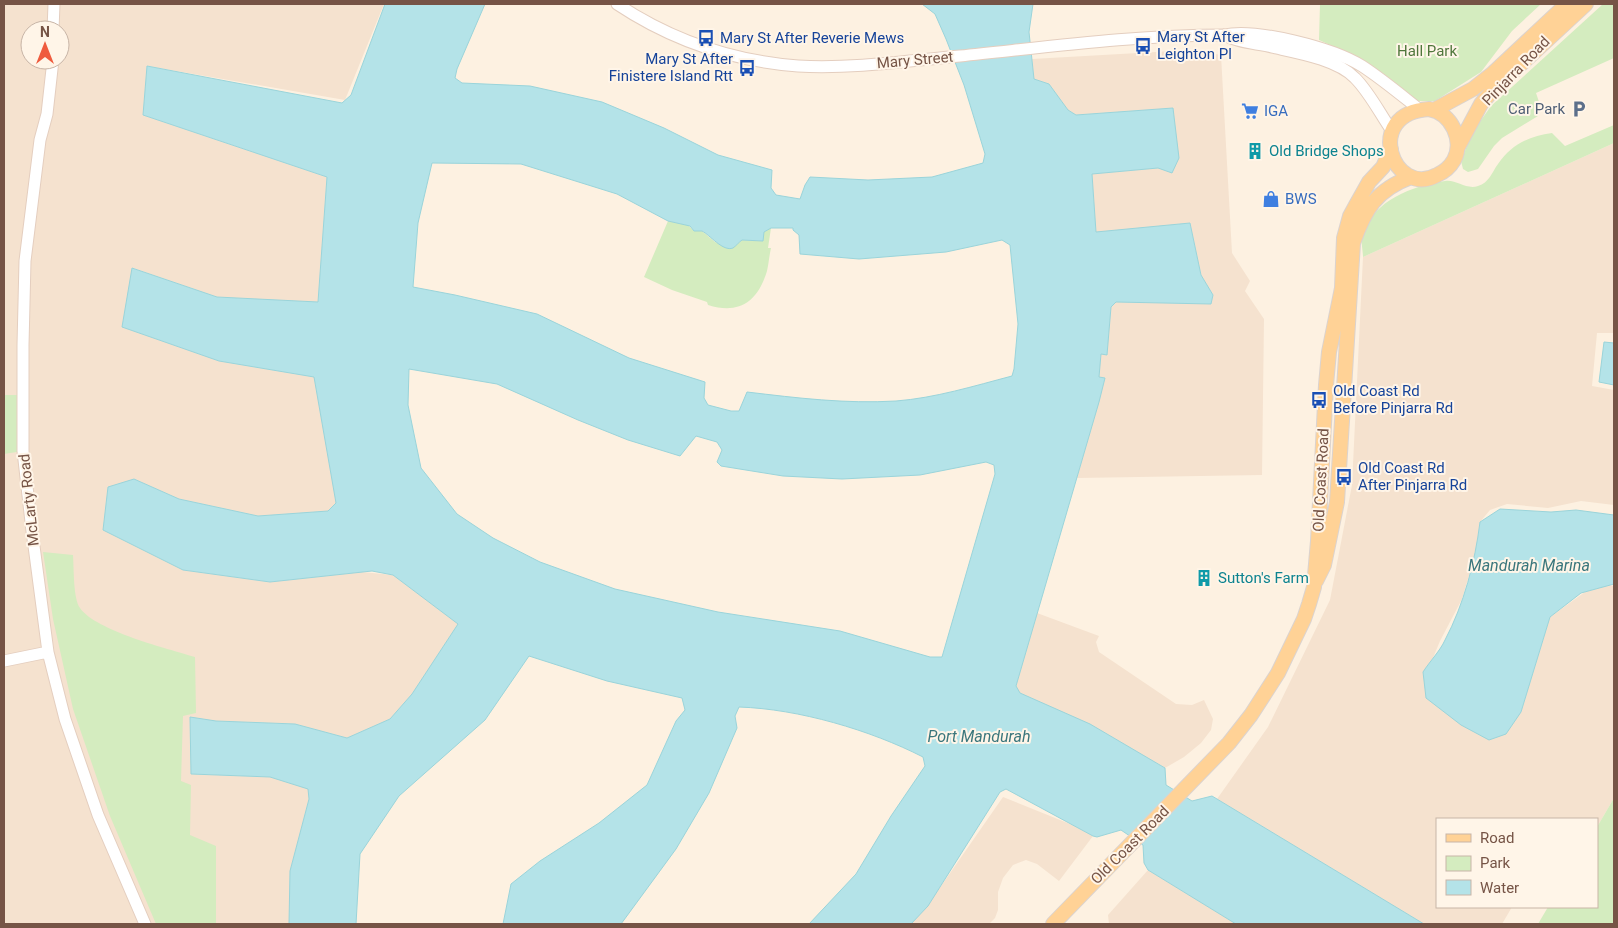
<svg xmlns="http://www.w3.org/2000/svg" width="1618" height="928" viewBox="0 0 1618 928" font-family="Roboto,sans-serif">
	<style>
		.residential { fill: #f5e2cf; fill-rule: evenodd }
		.green { fill: #d4ecbf }
		.water { fill: #b4e3e8; stroke: #9ad4da; fill-rule: evenodd }
		.lines { fill: none; stroke-linecap: round; stroke-linejoin: round }
		.tertiary-casing { stroke: #e4cebf; stroke-width: 13 }
		.primary-casing { stroke: #dbd3cf; stroke-width: 16 }
		.tertiary { stroke: #fff; stroke-width: 11 }
		.primary { stroke: #ffd296; stroke-width: 14 }
		.labels { text-anchor: middle; dominant-baseline: central; stroke-width: 4; stroke-linejoin: round; paint-order: stroke }
		.transit-label { font-size: 15px; fill: #164399; stroke: #fff5e8; text-anchor: start }
		.park-label { font-size: 15px; fill: #50773c; stroke: #fff5e8 }
		.street-label { font-size: 15px; fill: #765446; stroke: #fff5e8 }
		.service-label { font-size: 15px; fill: #4e5e75; stroke: #fff5e8; text-anchor: end }
		.shop-label { font-size: 15px; fill: #366cbe; stroke: #fff5e8; text-anchor: start }
		.culture-label { font-size: 15px; fill: #0d838f; stroke: #fff5e8; text-anchor: start }
		.water-label { font-size: 16px; font-style: italic; fill: #3a767c; stroke: #fff5e8 }
	</style>
	<rect width="100%" height="100%" fill="#fdf1e1"/>
	<!-- residential -->
	<path class="residential" d="M4 4H384L345 100 147 66 143 115 327 177 318 303 217 297 133 268 122 327 219 361 314 377 337 503 329 511 258 516 179 499 134 479 103 530 183 570 270 582 362 572 393 575 458 624 412 694 390 719 347 738 295 724 216 721 190 718 191 774 270 777 308 788 309 799 290 871 289 924H4ZM30 30H60V60H30Z
		M1191 50 1221 55 1232 253 1250 281 1245 291 1264 319 1262 475 1077 478 1105 378 1099 377 1101 354 1107 355 1111 307 1116 302 1211 304 1213 295 1201 275 1190 223 1096 233 1092 174 1158 168 1173 108 1076 115 1068 110 1049 84 1034 79 1032 59Z
		M1614 143V333H1597L1592 386 1614 390V505L1581 501 1548 508 1507 504 1490 510 1480 522 1476 552 1462 599 1440 641 1425 677 1521 712 1550 617 1585 592 1607 585 1614 586V798L1597 827V819H1437V907H1512L1502 924H1424L1217 799 1268 727 1330 600 1352 485 1363 257Z
		M1037 613 1099 636 1096 642 1099 652 1176 704 1192 705 1204 700 1213 719 1211 730 1201 743 1184 757 1165 768 1020 693 1016 686Z
		M1003 797 1075 826 1093 836 1059 881 1037 864 1026 860 1013 865 1003 878 998 892V910L995 918 989 924H910L932 899Z
		M1148 870 1236 924H1109L1108 915Z"/>
	<!-- green -->
	<path class="green" d="M1320 4H1541L1512 31 1481 72 1435 101H1415L1361 59 1319 40Z
		M1603 4H1614V58L1536 93C1539 102 1542 108 1538 116L1502 138 1494 146 1478 169 1468 172 1463 169 1461 161 1472 133 1491 106Z
		M1614 125V143L1363 257C1363 250 1360 240 1363 234 1374 200 1412 186 1445 181 1456 179 1466 190 1478 186 1489 183 1492 172 1498 164 1511 145 1529 136 1552 133L1565 146Z
		M668 221 688 225 694 231H702L715 242 732 248 742 240 762 241 764 232 771 228 768 248H771C769 257 769 262 767 271 758 301 740 315 708 305L707 302 672 290 644 277Z
		M4 395H23V451L4 454Z
		M43 552 73 555C74 568 73 598 80 608 96 631 169 649 195 657L196 713 183 716 181 781 191 785 190 835 216 846V924H156L110 816 73 709 53 619Z
		M1614 798V924H1538L1548 907H1597V827Z"/>
	<!-- water -->
	<path class="water" d="M385 4H485L457 69 455 78 462 83 530 86 602 102 664 128 718 155 772 170 771 188 776 195 800 199 805 185 810 177 868 180 932 177 983 163 985 154 964 85 946 39 935 14 922 4H1033L1029 32 1034 79 1049 84 1068 110 1076 115 1173 108 1179 158 1172 173 1158 168 1092 174 1096 232 1190 223 1201 275 1213 295 1211 304 1116 302 1111 307 1107 355 1101 354 1099 377 1105 378 1099 402 1016 686 1020 693 1090 724 1165 768 1166 785 1192 801 1212 796 1424 924H1236L1148 870 1144 863 1143 845 1121 830 1097 837 1093 836 1006 789 1000 792 928 906 911 924H809L856 874 891 816 925 766 923 757C870 730 799 709 739 707L735 716 737 728 709 793 676 849 621 924H503L511 884 540 861 599 823 647 785 676 721 685 710 682 698 607 681 529 656 485 720 399 796 360 854 356 924H289L290 871 309 799 308 789 270 777 191 774 190 717 216 721 295 724 347 738 390 719 412 694 458 624 393 575 372 571 270 582 183 570 103 530 108 487 134 479 179 499 258 516 328 511 336 503 314 377 219 361 122 327 132 268 217 297 318 302 327 177 143 115 147 66 342 103 351 95ZM432 163 521 164 617 194 668 221 690 226 694 231H702C710 235 723 252 733 248 736 246 739 242 742 240L763 241 764 232 771 228H793V230L799 235 800 254 859 259 946 252 1002 240 1010 245 1018 324 1014 369 1012 376C974 386 935 398 896 401 846 404 797 398 747 392L739 411H731L708 405 704 398 705 382 629 358 537 314 455 295 413 287 418 223ZM409 369 497 384 578 420 628 440 680 456 696 436 717 442 722 450 717 462 721 466 783 476 842 479 920 475 986 462 994 465 995 474 942 657H930L840 631 718 612 615 589 540 562 493 538 457 514 421 468 408 405Z
		M1604 342 1614 343V385L1599 382Z
		M1500 509 1551 512 1576 510 1614 515V584L1581 593 1550 617 1521 712 1506 734 1489 740 1461 725 1426 698 1423 672C1430 661 1440 651 1445 640 1464 604 1475 562 1480 522Z"/>
	<g class="lines">
		<!-- tertiary casing -->
		<g class="tertiary-casing">
			<path id="tertiary" d="M617 4C671 40 733 61 798 66 851 69 907 61 960 56 1048 47 1136 35 1224 35 1257 28 1333 48 1362 66 1382 79 1401 95 1420 110
				M53 30 54 4
				M1224 35C1241 44 1258 43 1276 48 1299 53 1338 60 1355 78 1370 93 1380 114 1392 131
				M53 60 47 114 40 140 25 261 23 345V451L32 531 48 652 65 719 98 815 145 924
				M4 661 48 652"/>
		</g>
		<!-- primary casing -->
		<g class="primary-casing">
			<path id="primary" d="M1429 109C1452 113 1464 141 1454 160 1450 167 1444 172 1437 175 1393 199 1362 113 1429 109Z
				M1434 110 1473 89 1492 74 1567 4
				M1458 147 1481 104 1492 91 1586 4
				M1316 581 1324 565 1337 502 1353 243C1365 209 1376 190 1411 177
				M1053 924 1229 743 1251 715 1278 673 1304 619 1309 604 1314 587 1318 541 1326 385 1329 352 1342 288 1344 238 1350 216 1356 205 1369 182 1383 167 1391 149"/>
		</g>
		<!-- tertiary -->
		<use href="#tertiary" class="tertiary"/>
		<!-- primary -->
		<use href="#primary" class="primary"/>
	</g>
	<!-- icons -->
	<defs>
		<g id="bus-bare" transform="scale(1.35)"><path d="M-5-6H5V4H4V6H2V4H-2V6H-4V4H-5ZM-3.5-4V0h7V-4ZM-3.5 1.2v1.5H-2V1.2ZM2 1.2v1.5H3.5V1.2Z" fill="#1a4fb4" stroke="#fff5e8" stroke-width="2.5" paint-order="stroke"/></g>
		<g id="parking-bare" transform="scale(1.35)"><path d="M-3.5-5.5H1a3.5 3.5 0 0 1 0 7H-1V5.5H-3.5ZM-1-3.4V-.6H.8a1.4 1.4 0 0 0 0-2.8Z" fill="#5c6f8a" stroke="#fff5e8" stroke-width="2.5" paint-order="stroke"/></g>
		<g id="supermarket-bare" transform="scale(1.35)"><path d="M-6-5.5h2.5l.6 2H6L4.5 2H-2.5L-4.4-4H-6ZM-1.5 3.2a1.3 1.3 0 1 0 .1 0ZM3 3.2a1.3 1.3 0 1 0 .1 0Z" fill="#3f7fe0" stroke="#fff5e8" stroke-width="2.5" paint-order="stroke"/></g>
		<g id="building-bare" transform="scale(1.35)"><path d="M-4-6H4V6H1V3H-1V6H-4ZM-2.5-4.3h1.7v1.8h-1.7ZM.8-4.3h1.7v1.8H.8ZM-2.5-1h1.7V.8h-1.7ZM.8-1h1.7V.8H.8Z" fill="#0f9aa8" stroke="#fff5e8" stroke-width="2.5" paint-order="stroke"/></g>
		<g id="shop-bare" transform="scale(1.35)"><path d="M-5-2.5h2.3a2.7 3.5 0 0 1 5.4 0H5L5.5 6h-11ZM-1.5-2.5h3a1.5 2.3 0 0 0-3 0Z" fill="#3f7fe0" stroke="#fff5e8" stroke-width="2.5" paint-order="stroke"/></g>
	</defs>
	<g fill-rule="evenodd">
		<use href="#bus-bare" x="706" y="38"/>
		<use href="#bus-bare" x="1143" y="46"/>
		<use href="#bus-bare" x="747" y="68"/>
		<use href="#parking-bare" x="1579" y="109"/>
		<use href="#supermarket-bare" x="1250" y="111"/>
		<use href="#building-bare" x="1255" y="151"/>
		<use href="#shop-bare" x="1271" y="199"/>
		<use href="#bus-bare" x="1319" y="400"/>
		<use href="#bus-bare" x="1344" y="477"/>
		<use href="#building-bare" x="1204" y="578"/>
	</g>
	<g class="labels">
		<!-- transit labels -->
		<g class="transit-label">
			<text x="1157" y="37">Mary St After<tspan x="1157" dy="17">Leighton Pl</tspan></text>
			<text x="720" y="38">Mary St After Reverie Mews</text>
			<text x="733" y="59" text-anchor="end">Mary St After<tspan x="733" dy="17">Finistere Island Rtt</tspan></text>
			<text x="1333" y="391">Old Coast Rd<tspan x="1333" dy="17">Before Pinjarra Rd</tspan></text>
			<text x="1358" y="468">Old Coast Rd<tspan x="1358" dy="17">After Pinjarra Rd</tspan></text>
		</g>
		<!-- park labels -->
		<g class="park-label">
			<text x="1427" y="51">Hall Park</text>
		</g>
		<!-- street labels -->
		<g class="street-label">
			<text transform="translate(915 60) rotate(-5)">Mary Street</text>
			<text transform="translate(1516 71) rotate(-46)">Pinjarra Road</text>
			<text transform="translate(1321 480) rotate(-87)">Old Coast Road</text>
			<text transform="translate(29 500) rotate(-96)">McLarty Road</text>
			<text transform="translate(1130 845) rotate(-45)">Old Coast Road</text>
		</g>
		<!-- service labels -->
		<g class="service-label">
			<text x="1565" y="109">Car Park</text>
		</g>
		<!-- shop labels -->
		<g class="shop-label">
			<text x="1264" y="111">IGA</text>
			<text x="1285" y="199">BWS</text>
		</g>
		<!-- culture labels -->
		<g class="culture-label">
			<text x="1269" y="151">Old Bridge Shops</text>
			<text x="1218" y="578">Sutton's Farm</text>
		</g>
		<!-- water labels -->
		<g class="water-label">
			<text x="1529" y="565">Mandurah Marina</text>
			<text x="979" y="736">Port Mandurah</text>
		</g>
	</g>
	<!-- border -->
	<rect width="1618" height="928" fill="none" stroke="#765446" stroke-width="10"/>
	<!-- legend -->
	<rect x="1436" y="818" width="162" height="90" fill="#fff5e8" stroke="#c8b5a7"/>
	<rect x="1446" y="834" width="25" height="8" fill="#ffd296" stroke="#c8b5a7"/>
	<text x="1480" y="843" font-size="15" fill="#765446">Road</text>
	<rect x="1446" y="856" width="25" height="15" fill="#d4ecbf" stroke="#c8b5a7"/>
	<text x="1480" y="868" font-size="15" fill="#765446">Park</text>
	<rect x="1446" y="880" width="25" height="15" fill="#b4e3e8" stroke="#c8b5a7"/>
	<text x="1480" y="893" font-size="15" fill="#765446">Water</text>
	<!-- north arrow -->
	<g transform="translate(45 45)"><circle r="24" fill="#fff5e8" stroke="#c8b5a7"/>
	<path d="M0-4L9 19L0 12L-9 19Z" fill="#ef5b3e"/>
	<text y="-8" font-size="14" font-weight="bold" text-anchor="middle" fill="#765446">N</text>
	</g>
</svg>
